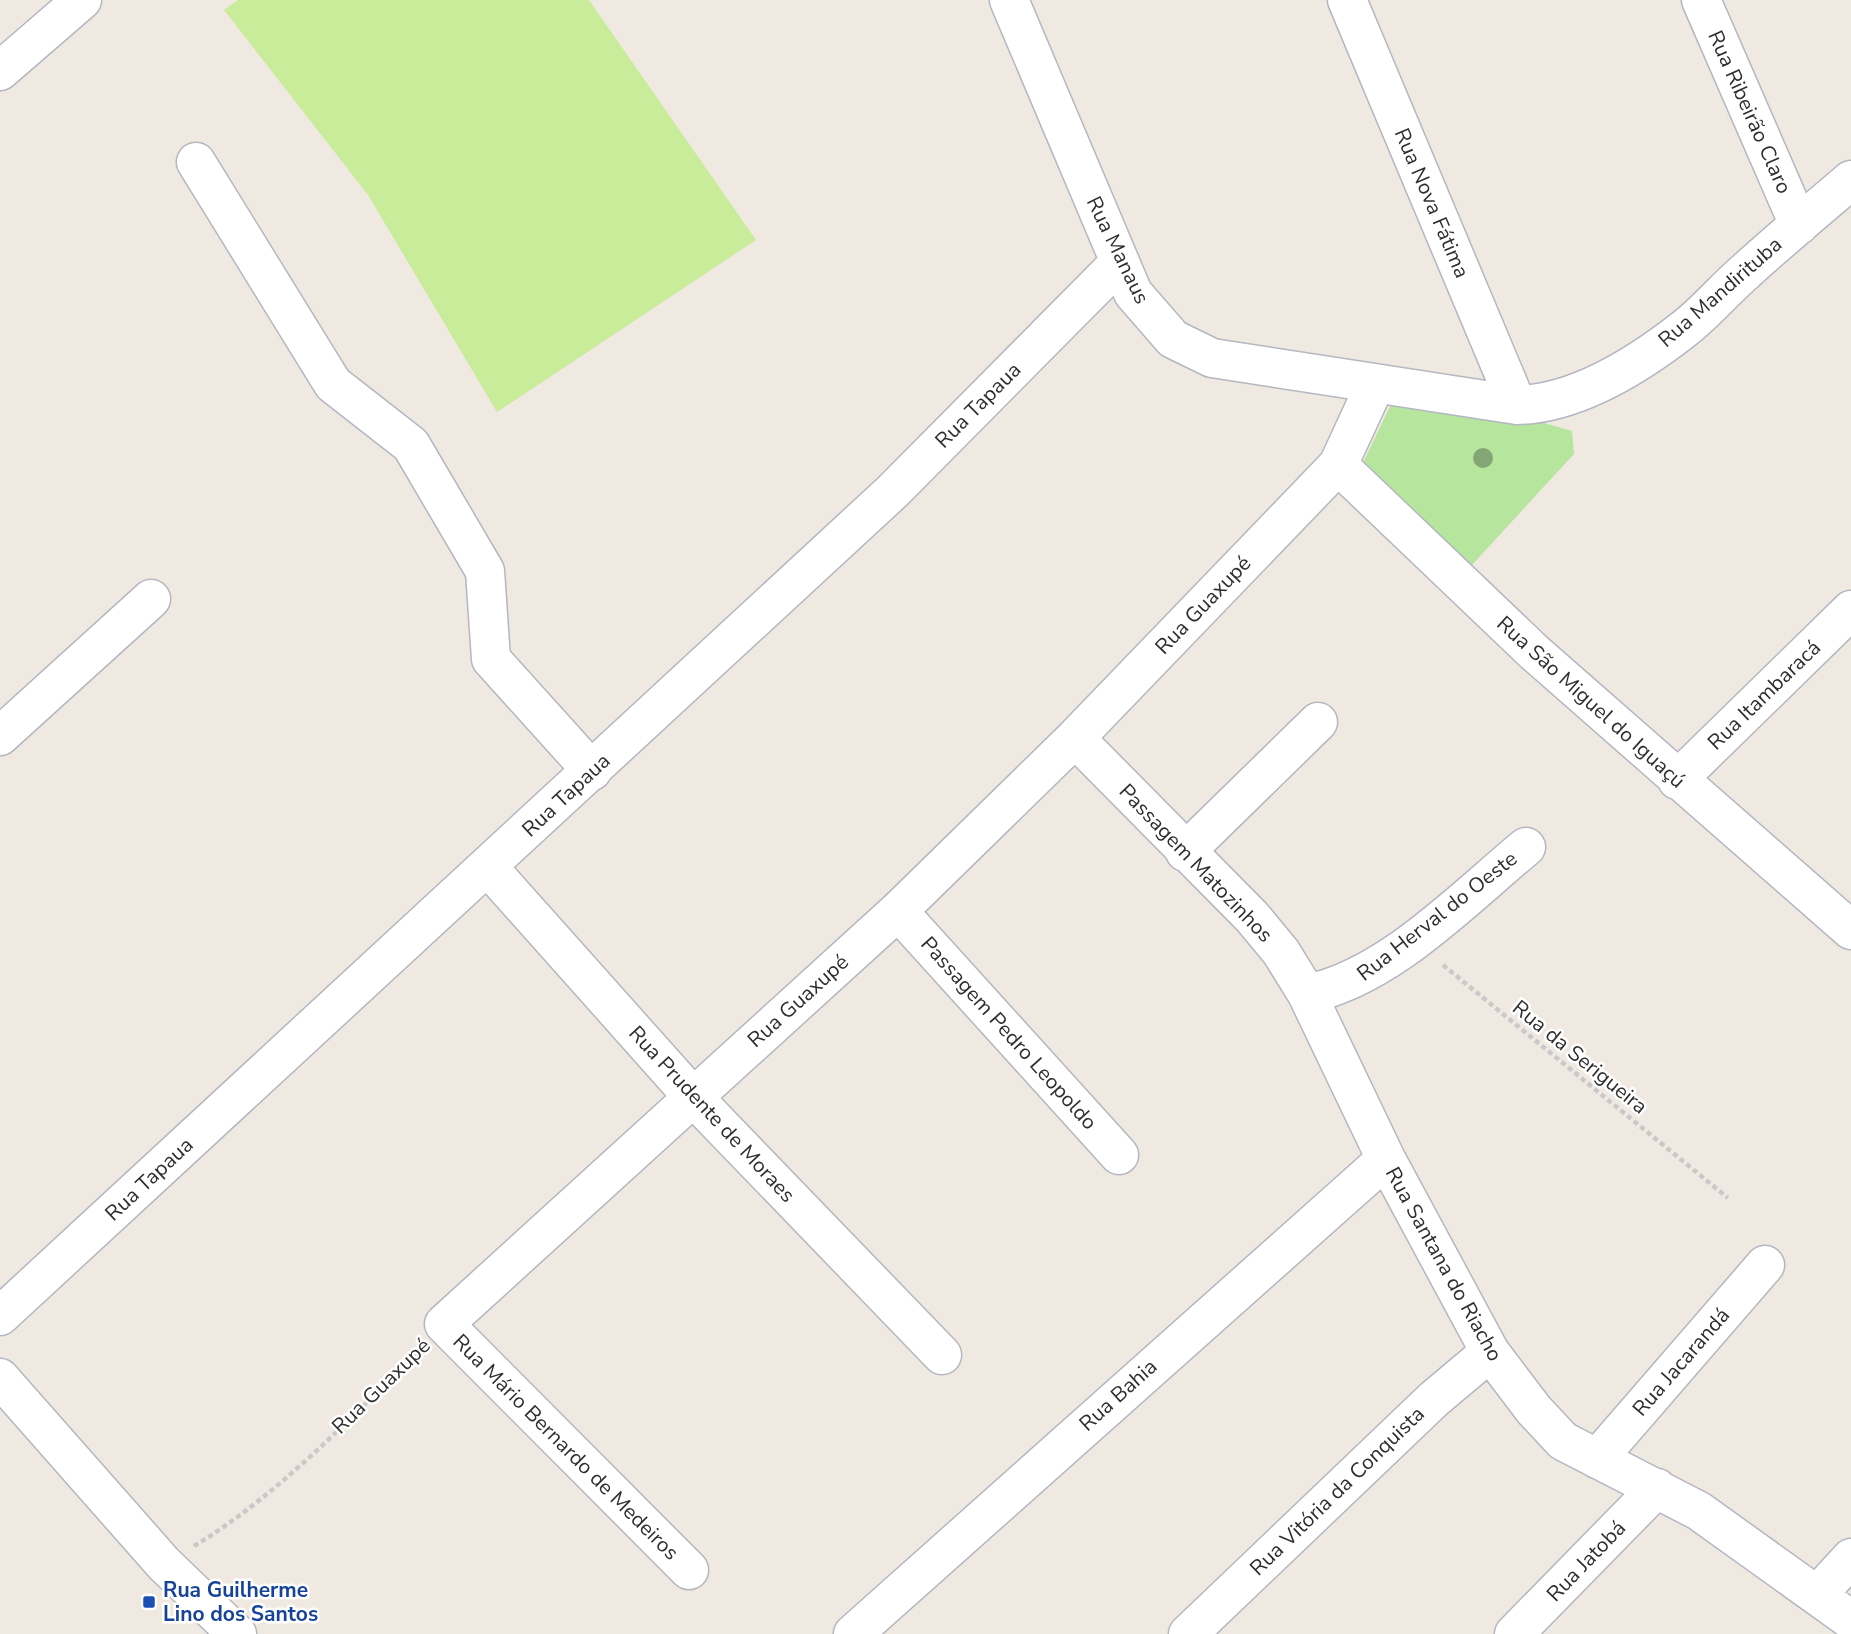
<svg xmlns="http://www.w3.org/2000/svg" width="1851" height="1634" viewBox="0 0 1851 1634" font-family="'Nunito Sans',sans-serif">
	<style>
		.green { fill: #b6e59e }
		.pitch { fill: #c9ec9a }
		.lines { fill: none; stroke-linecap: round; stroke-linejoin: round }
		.minor-casing { stroke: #b4b7c1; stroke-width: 41 }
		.path { stroke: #c9c9c9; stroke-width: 4.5; stroke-dasharray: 5 3.5; stroke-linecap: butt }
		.minor { stroke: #fff; stroke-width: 38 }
		.tree { fill: #84a574 }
		.transit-dot { fill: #1a4fb4; stroke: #fff; stroke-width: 2.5 }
		.labels { text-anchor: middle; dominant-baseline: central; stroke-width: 5; stroke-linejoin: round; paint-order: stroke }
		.street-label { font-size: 21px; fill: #2e2e2e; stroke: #fff }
		.transit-label { font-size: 21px; font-weight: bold; fill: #164399; stroke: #fff; text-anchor: start }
	</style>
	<rect width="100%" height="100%" fill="#efe9e1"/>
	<!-- green -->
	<path class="green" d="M1392 402 1544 423 1572 431 1574 454 1471 566 1363 463Z"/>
	<!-- pitch -->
	<path class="pitch" d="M238 0H589L756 240 497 412 368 195 224 10Z"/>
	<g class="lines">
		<!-- minor casing -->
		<g class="minor-casing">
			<path id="minor" d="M1009 0 1133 293 1173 339 1212 358 1517 405C1576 404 1638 365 1684 329 1706 312 1725 289 1746 271 1780 240 1816 210 1851 180
				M1347 0 1517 405
				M1701 0 1799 225
				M0 71 82 0
				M196 162 333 384 411 445 485 571 491 659 592 771
				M1338 465 1535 653 1851 930
				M0 736 151 599
				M1075 738 1252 917 1281 952 1307 994 1386 1159 1490 1352 1534 1410 1563 1441 1699 1511 1851 1620
				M1677 780 1851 610
				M1185 852 1318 722
				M488 867 693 1097 942 1355
				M898 911 1119 1155
				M1307 994C1388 978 1463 899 1526 847
				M0 1316 893 491 1120 262
				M0 1378 164 1564 237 1634
				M1597 1459 1765 1265
				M689 1570 444 1324 898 911 1075 738 1338 465 1375 385
				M1817 1595 1851 1558
				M853 1634 1386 1159
				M1188 1634 1434 1399 1490 1352
				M1514 1634 1657 1488"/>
		</g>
		<!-- path -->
		<path class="path" d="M1443 965 1728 1198
			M194 1546C277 1496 351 1418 419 1350"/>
		<!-- minor -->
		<use href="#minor" class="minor"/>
	</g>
	<!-- trees -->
	<circle class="tree" cx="1483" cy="458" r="10"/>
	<!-- markers -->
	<rect class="transit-dot" x="142" y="1595" width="14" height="14" rx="3.5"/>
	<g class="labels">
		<!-- street labels -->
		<g class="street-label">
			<text transform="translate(1750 112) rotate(66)">Rua Ribeirão Claro</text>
			<text transform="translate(1432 203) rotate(67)">Rua Nova Fátima</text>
			<text transform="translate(1118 250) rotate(64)">Rua Manaus</text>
			<text transform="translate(1720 292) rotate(-41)">Rua Mandirituba</text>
			<text transform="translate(978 405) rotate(-45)">Rua Tapaua</text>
			<text transform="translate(1203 605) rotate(-46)">Rua Guaxupé</text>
			<text transform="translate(1764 695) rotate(-44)">Rua Itambaracá</text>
			<text transform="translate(1591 702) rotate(42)">Rua São Miguel do Iguaçú</text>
			<text transform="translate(566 795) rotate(-43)">Rua Tapaua</text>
			<text transform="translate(1196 863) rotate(46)">Passagem Matozinhos</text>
			<text transform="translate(1437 916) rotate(-38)">Rua Herval do Oeste</text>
			<text transform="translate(798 1001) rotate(-42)">Rua Guaxupé</text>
			<text transform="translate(1009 1033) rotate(48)">Passagem Pedro Leopoldo</text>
			<text transform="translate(1580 1057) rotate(39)">Rua da Serigueira</text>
			<text transform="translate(712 1114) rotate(47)">Rua Prudente de Moraes</text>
			<text transform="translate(149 1179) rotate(-43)">Rua Tapaua</text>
			<text transform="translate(1444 1264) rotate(61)">Rua Santana do Riacho</text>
			<text transform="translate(1681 1362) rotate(-49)">Rua Jacarandá</text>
			<text transform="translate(381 1386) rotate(-44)">Rua Guaxupé</text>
			<text transform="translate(1118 1395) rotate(-42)">Rua Bahia</text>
			<text transform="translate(566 1447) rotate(45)">Rua Mário Bernardo de Medeiros</text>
			<text transform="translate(1337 1491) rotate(-44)">Rua Vitória da Conquista</text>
			<text transform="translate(1586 1561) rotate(-46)">Rua Jatobá</text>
		</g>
		<!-- transit labels -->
		<g class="transit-label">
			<text x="163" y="1590">Rua Guilherme<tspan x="163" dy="24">Lino dos Santos</tspan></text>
		</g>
	</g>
</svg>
